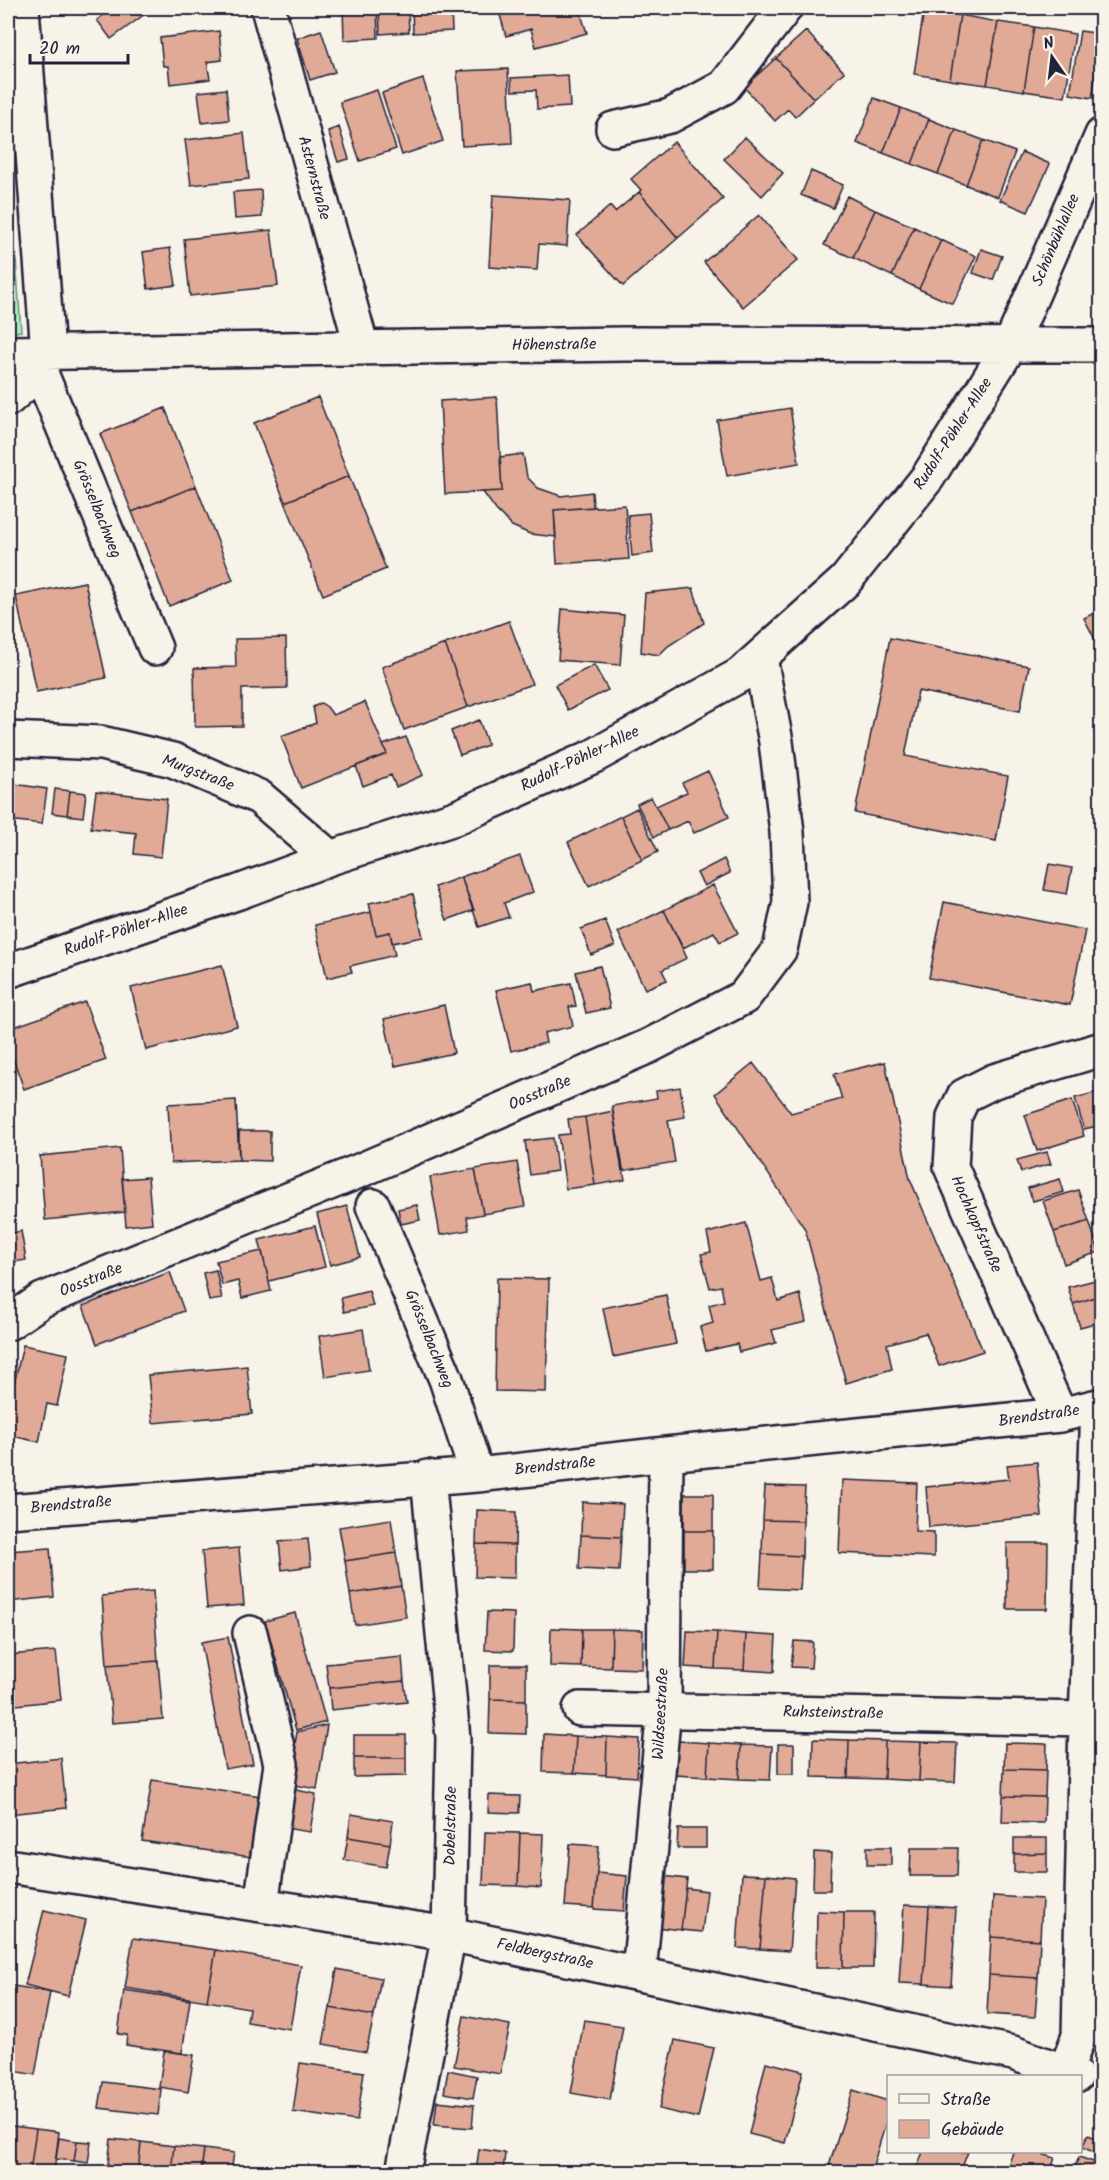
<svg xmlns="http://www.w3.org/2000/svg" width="1109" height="2180" viewBox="0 0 1109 2180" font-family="Kalam,sans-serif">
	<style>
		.green { fill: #a7f1bf; stroke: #648a7d; stroke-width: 1.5 }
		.building { fill: #e1aa97; stroke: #22223b; stroke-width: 1.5 }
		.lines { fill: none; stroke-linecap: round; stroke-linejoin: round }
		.minor-casing { stroke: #22223b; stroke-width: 38 }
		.minor { stroke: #f7f3e8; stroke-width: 33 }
		.labels { text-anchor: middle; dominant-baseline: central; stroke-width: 6; stroke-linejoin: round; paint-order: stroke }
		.street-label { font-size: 16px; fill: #22223b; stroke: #f7f3e8 }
	</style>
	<rect width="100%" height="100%" fill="#f7f3e8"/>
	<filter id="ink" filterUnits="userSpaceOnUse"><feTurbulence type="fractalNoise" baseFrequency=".0167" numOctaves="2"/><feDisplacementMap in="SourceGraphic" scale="12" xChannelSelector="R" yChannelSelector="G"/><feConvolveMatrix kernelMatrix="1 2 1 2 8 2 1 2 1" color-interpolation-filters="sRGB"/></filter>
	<g filter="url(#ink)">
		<!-- green -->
		<path class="green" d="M8 139 21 331 8 333Z"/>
		<!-- building -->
		<path class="building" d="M113 8H153L111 39 97 20Z
			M343 8H377L378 38 344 40Z
			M379 8H408L409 32 380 34Z
			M412 8H451L452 31 413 33Z
			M498 8H579L587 33 536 47 531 29 506 36Z
			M924 10 960 15 950 80 914 74Z
			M960 15 998 22 987 85 950 80Z
			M998 22 1034 27 1024 91 987 85Z
			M1034 27 1075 34 1065 97 1024 91Z
			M321 30 335 72 310 80 297 38Z
			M219 31 222 60 207 62 210 79 170 84 168 66H163L160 38Z
			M806 31 844 72 814 99 776 58Z
			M1080 31 1102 34 1092 98 1070 94Z
			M776 58 814 99 795 117 788 109 775 121 744 87Z
			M508 69 512 143 462 146 457 71Z
			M568 75 570 107 537 109 536 90 512 91 511 78Z
			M423 79 443 141 402 155 382 93Z
			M226 89 229 120 202 123 198 92Z
			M377 90 396 149 360 161 340 102Z
			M874 98 901 108 883 153 857 143Z
			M901 108 929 119 912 164 883 153Z
			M929 119 956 130 938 174 912 164Z
			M339 127 349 159 338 162 328 131Z
			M956 130 983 140 966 185 938 174Z
			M244 133 249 179 191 185 185 140Z
			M745 137 783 173 762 196 724 159Z
			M983 140 1015 152 998 197 966 185Z
			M674 142 723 199 678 238 639 192 641 190 631 179Z
			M1022 152 1050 164 1028 212 1000 200Z
			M811 171 843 185 833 208 801 195Z
			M261 190 262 217 235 219 233 192Z
			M639 192 678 238 623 286 577 235 610 206 615 212Z
			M493 195 570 200 567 246 539 244 537 270 489 267Z
			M847 196 875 210 853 258 824 245Z
			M875 210 914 227 892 276 853 258Z
			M759 215 798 260 743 307 704 262Z
			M914 227 941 240 919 289 892 276Z
			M271 230 278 286 190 296 184 239Z
			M941 240 976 256 953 304 919 289Z
			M170 248 176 285 148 289 143 252Z
			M981 249 1002 256 993 280 973 273Z
			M318 397 349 476 285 502 254 423Z
			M497 397 502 491 445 494 440 401Z
			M165 408 196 486 132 512 100 434Z
			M790 408 799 463 727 476 717 420Z
			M523 454 527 477 538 488 561 496 592 492 593 507 554 510 556 537 530 534 512 526 496 510 483 492 502 491 500 457Z
			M349 476 386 569 323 595 285 502Z
			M196 486 233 580 169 606 132 512Z
			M625 505 629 559 557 564 554 510Z
			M649 513 653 553 632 556 628 515Z
			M85 582 106 678 36 692 16 596Z
			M693 588 704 623 668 646 659 655 641 652 645 593Z
			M562 609 624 615 620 665 558 660Z
			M1102 609V653L1084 618Z
			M509 621 532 684 468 707 445 644Z
			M286 638 287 688 242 689V726L195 727 194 668 236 667 235 639Z
			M890 638 1029 666 1020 711 918 691 905 756 1008 776 996 841 855 813Z
			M445 644 468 707 404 730 382 667Z
			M594 665 608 690 568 710 555 685Z
			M365 702 387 754 301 788 281 736 316 723 313 707 321 703 327 707 333 715Z
			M479 720 488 745 460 755 451 731Z
			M406 737 423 775 396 787 391 775 363 786 356 766 387 754 383 745Z
			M708 771 729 817 694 833 688 821 668 830 656 806 687 792 682 783Z
			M8 783 47 789 42 824 8 820Z
			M55 789 70 791 67 815 52 813Z
			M70 791 86 793 83 817 67 815Z
			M96 791 167 799 161 857 134 854 136 833 91 828Z
			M651 797 668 830 654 837 637 804Z
			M637 808 658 852 642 860 621 816Z
			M621 816 642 860 589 886 568 842Z
			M520 856 533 892 504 903 509 917 479 927 461 877Z
			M724 859 730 873 704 886 697 873Z
			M1049 864 1072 868 1067 894 1044 890Z
			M461 877 474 910 447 920 435 887Z
			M713 885 738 933 720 942 714 932 683 948 664 910Z
			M413 894 423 937 392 943 390 932 376 935 369 903Z
			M944 902 1085 930 1070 1005 929 978Z
			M664 910 687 958 662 970 667 980 645 989 618 932Z
			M371 912 376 935 390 932 395 955 350 966 352 972 327 978 315 925Z
			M605 920 615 946 591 955 581 929Z
			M222 965 237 1026 146 1050 131 988Z
			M600 966 610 1008 586 1013 576 972Z
			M532 982 534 991 571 983 576 1006 569 1007 573 1026 544 1033 546 1043 511 1051 496 990Z
			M85 1002 106 1060 24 1089 8 1044V1029Z
			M444 1005 454 1053 395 1066 384 1019Z
			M885 1062 910 1179 983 1351 939 1366 926 1333 887 1344 892 1369 846 1383 805 1229 715 1094 753 1063 791 1113 842 1099 834 1074Z
			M680 1087 685 1117 668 1120 675 1162 622 1171 612 1106 657 1098 656 1091Z
			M1102 1091V1125L1084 1129 1075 1098Z
			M236 1100 239 1160 171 1163 168 1104Z
			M1072 1100 1084 1136 1037 1151 1025 1115Z
			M613 1111 625 1180 595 1185 585 1117Z
			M585 1117 595 1185 566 1189 558 1135 570 1134 568 1119Z
			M239 1131H270V1161L239 1160Z
			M553 1138 557 1171 530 1175 525 1141Z
			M120 1148 125 1212 45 1220 40 1156Z
			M1047 1152 1051 1164 1021 1172 1017 1160Z
			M517 1162 525 1207 483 1214 475 1169Z
			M475 1169 483 1214 467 1217 469 1230 440 1235 430 1177Z
			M148 1177 152 1223 126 1226 122 1179Z
			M1060 1179 1064 1192 1033 1201 1028 1188Z
			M1078 1190 1089 1221 1054 1232 1043 1201Z
			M417 1205 420 1220 401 1224 398 1209Z
			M347 1206 360 1257 330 1265 317 1214Z
			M1089 1221 1099 1252 1064 1264 1054 1232Z
			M746 1223 761 1281 772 1278 778 1301 800 1294 806 1322 772 1330 776 1343 739 1352 737 1344 706 1351 700 1327 713 1323 709 1305 724 1301 721 1286 710 1288 701 1254 711 1252 707 1233Z
			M315 1226 325 1267 269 1281 259 1240Z
			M21 1231 26 1260 8 1263V1234Z
			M262 1251 271 1291 242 1298 238 1281 222 1285 216 1261Z
			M216 1270 222 1299 209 1301 203 1273Z
			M170 1272 184 1311 97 1344 83 1306Z
			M497 1278 549 1279 546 1392 495 1391Z
			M1099 1279 1102 1295 1073 1304 1068 1287Z
			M369 1291 373 1306 344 1312 341 1298Z
			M666 1295 676 1344 613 1357 603 1308Z
			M1102 1295V1321L1080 1327 1073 1304Z
			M363 1329 369 1370 325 1377 319 1336Z
			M23 1345 68 1354 57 1406 47 1404 39 1442 8 1435V1394L10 1383 14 1384Z
			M247 1366 252 1414 153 1423 148 1375Z
			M1037 1462 1042 1516 929 1527 926 1487 1009 1479 1007 1465Z
			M842 1480 917 1483 915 1531 934 1532V1557L839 1553Z
			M765 1486 805 1487 803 1521 763 1520Z
			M684 1494H713V1531H684Z
			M582 1502 623 1504 621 1537 581 1535Z
			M477 1510 516 1512 515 1545 476 1544Z
			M391 1519 396 1553 345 1561 339 1527Z
			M763 1520 803 1521 802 1556 762 1554Z
			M684 1531H713V1569H684Z
			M581 1535 621 1537 619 1571 579 1569Z
			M308 1539 311 1566 282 1570 279 1542Z
			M1007 1543H1048L1047 1609H1007Z
			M476 1544 515 1545V1578L475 1577Z
			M50 1548 54 1597 8 1602V1551Z
			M239 1548 244 1605 207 1608 202 1551Z
			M396 1553 401 1586 350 1594 345 1561Z
			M762 1554 802 1556 800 1590 760 1588Z
			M401 1586 406 1617 355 1625 350 1594Z
			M153 1591 158 1661 107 1665 102 1596Z
			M487 1612 514 1613 513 1651 485 1650Z
			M295 1613 326 1722 296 1730 265 1621Z
			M551 1628 582 1629 581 1667 550 1666Z
			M582 1629H612L611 1668 581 1667Z
			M612 1629 643 1630 642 1669 611 1668Z
			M687 1631 717 1632 715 1669 685 1667Z
			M717 1632 746 1634 744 1670 715 1669Z
			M746 1634 776 1636 774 1672 744 1670Z
			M228 1637 253 1764 225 1769 201 1642Z
			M794 1641 813 1642 811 1668 791 1667Z
			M56 1651 61 1700 8 1706V1655Z
			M402 1657 404 1681 329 1688 326 1664Z
			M158 1661 163 1719 112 1723 107 1665Z
			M490 1665H526V1700L490 1699Z
			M404 1681 407 1702 331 1710 329 1688Z
			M490 1699 526 1700V1734L489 1733Z
			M327 1725 317 1789 288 1784 297 1732Z
			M544 1734 576 1736 574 1773 543 1772Z
			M354 1735H406V1758H354Z
			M576 1736 607 1737 606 1775 574 1773Z
			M607 1737 639 1739 637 1777 606 1775Z
			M813 1739 849 1740 848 1778 812 1777Z
			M849 1740 885 1741 884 1779 848 1778Z
			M678 1741 709 1743 707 1777 676 1775Z
			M885 1741 921 1742 919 1781 884 1779Z
			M921 1742 957 1743 955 1782 919 1781Z
			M709 1743 741 1745 739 1779 707 1777Z
			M1005 1743 1047 1744 1046 1770 1004 1769Z
			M778 1744H794V1774H778Z
			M741 1745 772 1746 770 1780 739 1779Z
			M61 1758 66 1808 8 1814V1764Z
			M354 1758H406V1776L354 1777Z
			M1004 1769 1046 1770 1045 1797 1003 1796Z
			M152 1780 268 1797 258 1858 142 1841Z
			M291 1789 316 1794 310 1832 284 1828Z
			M489 1795 520 1796 519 1813 488 1812Z
			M1003 1796 1045 1797 1044 1823 1002 1822Z
			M351 1814 393 1821 390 1844 348 1837Z
			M678 1829H706V1848H677Z
			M485 1832 520 1833 518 1886 483 1885Z
			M520 1833 543 1834 541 1888 518 1886Z
			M348 1837 390 1844 386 1867 344 1860Z
			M1014 1838H1047V1853L1014 1854Z
			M570 1844 599 1846 594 1908 565 1906Z
			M867 1847H891V1865H867Z
			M911 1848H958L957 1876H910Z
			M814 1852 831 1853 830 1890H813Z
			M1047 1853V1872H1014V1854Z
			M597 1873 627 1876 624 1911 594 1909Z
			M742 1874 766 1875 760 1949 737 1948Z
			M766 1875 795 1878 789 1951 760 1949Z
			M662 1876 687 1879 681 1930 656 1927Z
			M686 1888 707 1891 702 1932 681 1930Z
			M993 1896 1042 1899 1040 1940 991 1937Z
			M904 1905 929 1906 924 1984 899 1983Z
			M929 1906 956 1908 951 1986 924 1984Z
			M44 1910 86 1920 68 1996 25 1985Z
			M817 1911 844 1912 843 1968H816Z
			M844 1912H874L873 1968H843Z
			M991 1937 1040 1940 1038 1978 989 1975Z
			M133 1938 216 1950 207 2001 125 1988Z
			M216 1950 301 1965 290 2029 247 2022 249 2008 207 2001Z
			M337 1969 381 1978 374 2016 330 2008Z
			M989 1975 1038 1978 1035 2017 987 2014Z
			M8 1985 50 1992 35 2075 8 2070Z
			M124 1990 190 2000 182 2053 126 2045 127 2035 118 2034Z
			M330 2008 374 2016 366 2052 323 2044Z
			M464 2016 510 2025 500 2074 454 2066Z
			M584 2020 623 2026 610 2100 571 2093Z
			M675 2040 714 2048 698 2118 659 2109Z
			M164 2051 194 2055 188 2092 159 2087Z
			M766 2062 803 2071 785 2143 749 2134Z
			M300 2063 364 2072 357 2121 293 2112Z
			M448 2070 477 2076 473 2098 444 2093Z
			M103 2082 161 2089 158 2115 99 2108Z
			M853 2090 888 2101V2116L871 2172H827Z
			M437 2101 474 2105 472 2128 434 2125Z
			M12 2126 36 2129 30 2172 8 2170Z
			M36 2129 59 2132 54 2172H30Z
			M1088 2135 1102 2140V2156L1082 2147Z
			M59 2138 77 2141 74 2161 56 2159Z
			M111 2139 141 2142 138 2172H107Z
			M77 2141 91 2142 88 2163 74 2161Z
			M141 2142 174 2146 171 2172H138Z
			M174 2146 204 2149 201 2172H171Z
			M204 2149 234 2153 231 2172H201Z
			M479 2149 505 2153 503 2172H476Z
			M923 2152H968L960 2172H915Z
			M1013 2152H1035L1055 2158 1050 2172H1006Z
			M1079 2157 1102 2165V2172H1073Z
			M257 2165 282 2168 281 2172H256Z"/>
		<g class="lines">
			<!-- minor casing -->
			<g class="minor-casing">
				<path id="minor" d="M268 8 362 348
					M613 129 670 116 724 87 785 8
					M8 353 624 344 1102 345
					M40 371 155 648
					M8 399 40 371 48 352 22 8
					M8 739 101 743 173 760 259 797 330 858
					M8 971 239 892 330 858 455 818 594 756 740 675 845 581 928 477 1011 344 1102 135
					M373 1206 446 1379 477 1475
					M8 1323 42 1300 359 1171 649 1046 744 997 780 949 790 902 787 832 776 742 760 658
					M1060 1415 951 1167 954 1117 964 1096 994 1081 1102 1049
					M8 1511 477 1475 666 1454 1060 1415 1102 1405
					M250 1633 281 1764 261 1905
					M580 1709 1086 1719
					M8 1866 449 1934 1013 2053 1076 2076
					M639 1973 664 1709 666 1454
					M1065 2072 1079 2036 1086 1719 1098 1407
					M403 2172 449 1934 453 1738 428 1477"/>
			</g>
			<!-- minor -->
			<use href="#minor" class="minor"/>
		</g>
	</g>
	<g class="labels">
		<!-- street labels -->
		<g class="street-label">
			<text transform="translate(314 178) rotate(75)">Asternstraße</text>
			<text transform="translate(1056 240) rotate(-67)">Schönbühlallee</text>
			<text transform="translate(554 345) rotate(-1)">Höhenstraße</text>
			<text transform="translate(953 434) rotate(-57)">Rudolf-Pöhler-Allee</text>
			<text transform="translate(97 509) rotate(68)">Grösselbachweg</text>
			<text transform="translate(580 759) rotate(-26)">Rudolf-Pöhler-Allee</text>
			<text transform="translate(198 773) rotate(21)">Murgstraße</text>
			<text transform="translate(126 930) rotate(-19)">Rudolf-Pöhler-Allee</text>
			<text transform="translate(540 1093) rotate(-23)">Oosstraße</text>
			<text transform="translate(976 1224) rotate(66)">Hochkopfstraße</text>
			<text transform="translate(91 1280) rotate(-22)">Oosstraße</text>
			<text transform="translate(429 1339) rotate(68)">Grösselbachweg</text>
			<text transform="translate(1039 1416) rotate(-8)">Brendstraße</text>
			<text transform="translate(555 1466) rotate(-6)">Brendstraße</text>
			<text transform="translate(71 1505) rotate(-5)">Brendstraße</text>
			<text transform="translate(833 1713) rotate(1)">Ruhsteinstraße</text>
			<text transform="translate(661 1714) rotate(-87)">Wildseestraße</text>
			<text transform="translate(451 1826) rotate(-89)">Dobelstraße</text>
			<text transform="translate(545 1954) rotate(12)">Feldbergstraße</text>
		</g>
	</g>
	<!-- margin -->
	<rect width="1109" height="2180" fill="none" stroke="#f7f3e8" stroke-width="30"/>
	<rect x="15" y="15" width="1079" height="2150" fill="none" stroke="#22223b" stroke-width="2" filter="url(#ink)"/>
	<!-- legend -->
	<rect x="887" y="2075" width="195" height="78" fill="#f7f3e8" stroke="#a29fa3" stroke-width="1.5"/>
	<rect x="899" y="2094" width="30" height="9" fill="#f7f3e8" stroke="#a29fa3" stroke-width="1.5"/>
	<text x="941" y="2105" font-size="18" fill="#22223b">Straße</text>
	<rect x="899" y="2120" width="30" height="18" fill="#e1aa97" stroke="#a29fa3" stroke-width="1.5"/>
	<text x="941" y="2135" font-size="18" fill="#22223b">Gebäude</text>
	<!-- north arrow -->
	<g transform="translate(1052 57) rotate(346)" stroke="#f7f3e8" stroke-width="4.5" paint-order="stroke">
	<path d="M0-4.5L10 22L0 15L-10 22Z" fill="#22223b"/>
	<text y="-9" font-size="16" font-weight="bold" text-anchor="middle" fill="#22223b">N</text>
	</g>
	<!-- scale -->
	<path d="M30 54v9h98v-9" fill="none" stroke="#22223b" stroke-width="3"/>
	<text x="39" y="54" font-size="18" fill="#22223b" stroke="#f7f3e8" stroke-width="4.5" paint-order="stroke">20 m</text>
</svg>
